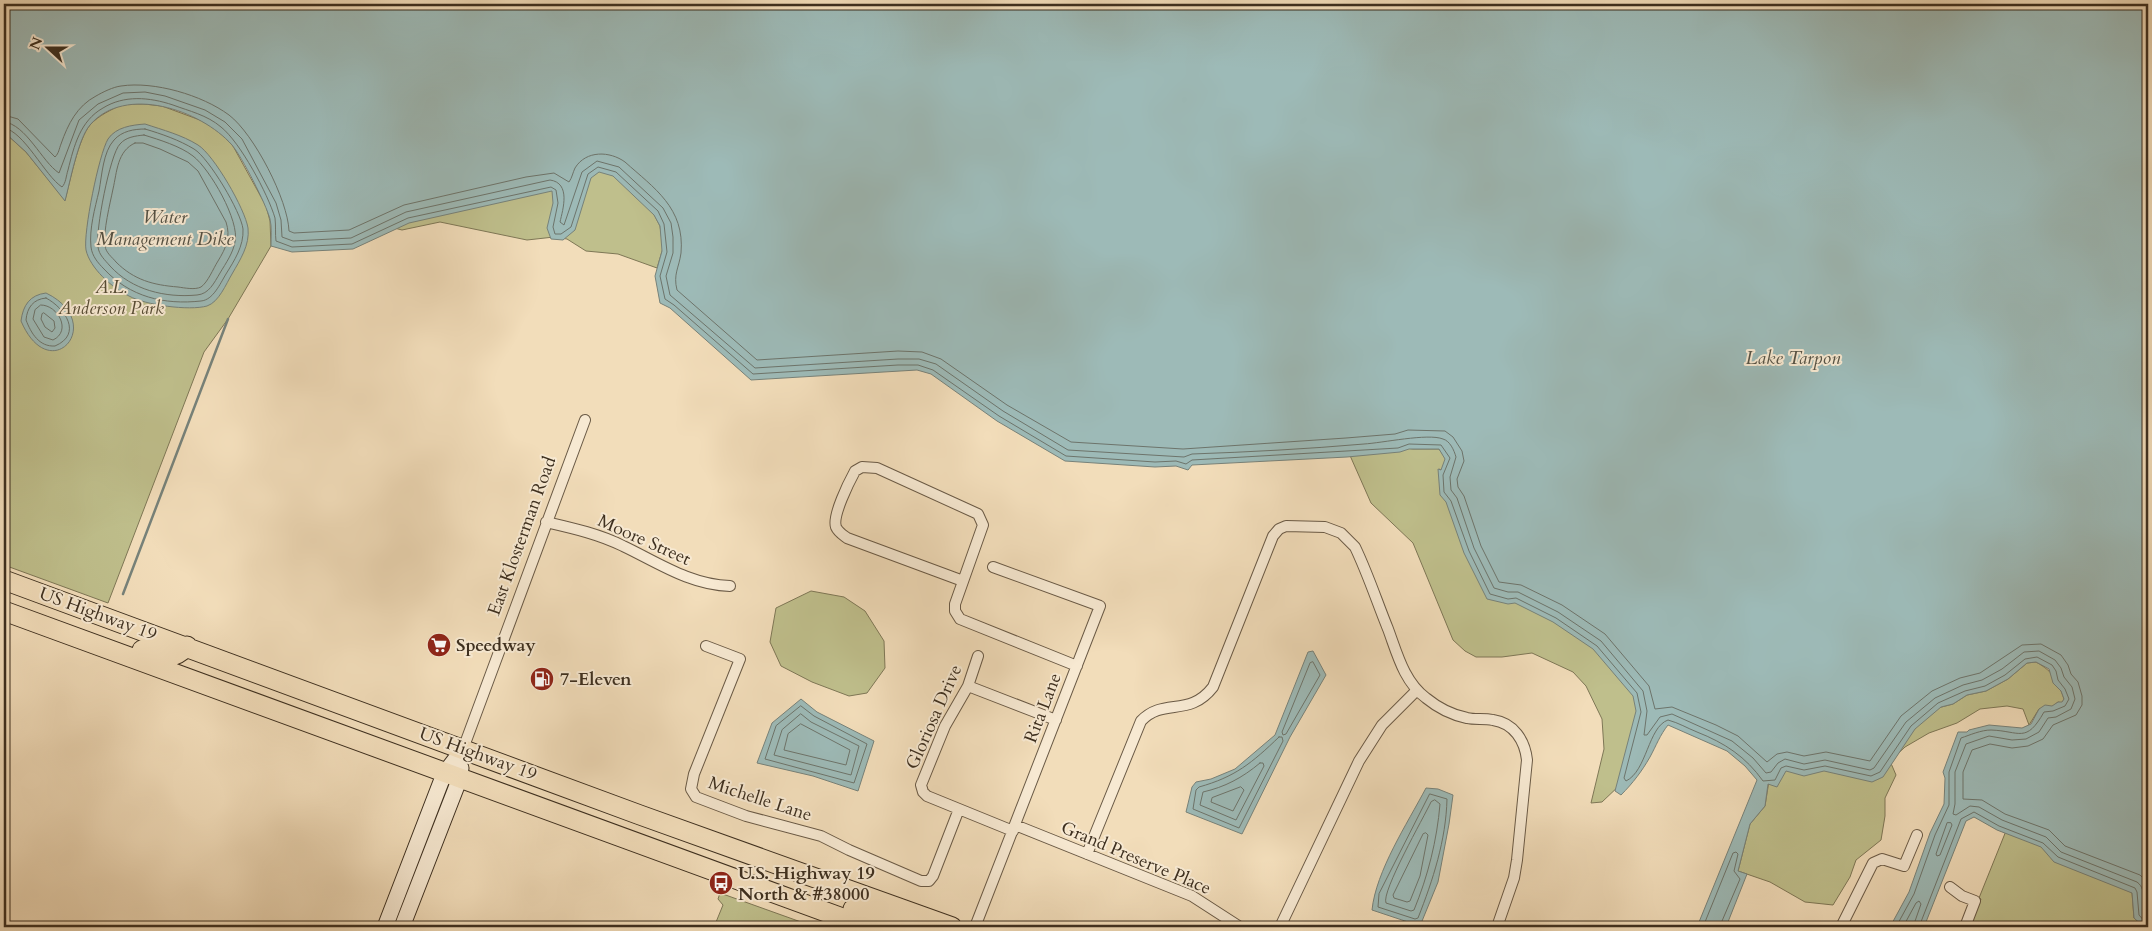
<svg xmlns="http://www.w3.org/2000/svg" width="2152" height="931" viewBox="0 0 2152 931" font-family="Cardo,serif">
	<style>
		.green { fill: #bfbf8c; stroke: #7e7756 }
		.water { fill: #9dbab7; stroke: #77827a }
		.lines { fill: none; stroke-linecap: round; stroke-linejoin: round }
		.shore { stroke: #6d746b; stroke-width: 1 }
		.stream { stroke: #77827a; stroke-width: 2.5 }
		.street-casing { stroke: #6a5a46; stroke-width: 12 }
		.secondary-casing { stroke: #3d2f1f; stroke-width: 17 }
		.highway-casing { stroke: #3d2f1f; stroke-width: 21 }
		.street { stroke: #f7e9d2; stroke-width: 10 }
		.secondary { stroke: #f7e9d2; stroke-width: 15 }
		.highway { stroke: #f2ddba; stroke-width: 19 }
		.labels { text-anchor: middle; dominant-baseline: central; stroke-width: 4; stroke-linejoin: round; paint-order: stroke }
		.park-label { font-size: 18px; font-style: italic; fill: #574c35; stroke: #f7e9d2 }
		.street-label { font-size: 18px; fill: #3d2f1f; stroke: #f7e9d2 }
		.poi-label { font-size: 18px; font-weight: bold; fill: #3d2f1f; stroke: #f7e9d2; text-anchor: start }
		.water-label { font-size: 19px; font-style: italic; fill: #555245; stroke: #f7e9d2 }
	</style>
	<rect width="100%" height="100%" fill="#f2ddba"/>
	<filter id="stains"><feTurbulence type="fractalNoise" baseFrequency=".004" numOctaves="4"/><feColorMatrix values="0 0 0 0 .2 0 0 0 0 .09 0 0 0 0 .02 0 0 0 .5 -.17"/></filter>
	<radialGradient id="worn" r=".72"><stop offset=".6" stop-color="#630" stop-opacity="0"/><stop offset="1" stop-color="#630" stop-opacity=".3"/></radialGradient>
	<!-- green -->
	<path class="green" d="M123 104H144L162 106 200 120 218 130 233 146 266 206 270 221 271 246 228 319 204 352 108 603 4 565V132L26 152 65 200C70 182 78 139 90 125 99 115 111 110 123 104Z
		M594 168 636 179 660 226 663 248 657 268 618 254 586 251 567 239 554 237 527 240 440 222 402 230 375 223Z
		M1393 446 1413 449H1439L1454 470 1451 474 1439 469 1529 593 1652 688 1622 783 1602 802 1591 803 1604 749 1602 719 1586 686 1573 672 1532 653 1502 657H1476L1465 651 1453 640 1413 543 1371 503 1348 451Z
		M811 591 844 597 865 611 884 641 885 668 867 693 849 696 812 682 781 666 770 642 776 608Z
		M2036 662C2054 672 2058 681 2064 699L2062 703 2058 702 2052 707 2039 709 2029 725 2023 709 2007 706 1980 709 1957 723 1929 733 1905 747 1890 761 1896 775 1885 798V816L1881 840 1856 860 1850 877 1833 905 1805 902 1770 882 1738 871 1750 824 1765 806 1772 762 1892 720 1953 704 1967 695 1986 691 2008 679 2027 663Z
		M2010 821 2132 892 2134 918 2144 927H1970L1981 899 1979 898Z
		M720 893 815 927H714L723 905 718 899Z"/>
	<!-- water -->
	<path class="water" d="M4 4H2148V927H2144L2134 918 2132 893 2054 862 2041 847 1997 830 1974 817 1966 821 1924 927H1890L1909 892 1930 833 1944 804 1945 778 1943 772 1958 732H1967L1969 730 1989 725 2022 728 2031 724 2039 709 2045 705 2052 706 2058 702H2062L2064 699 2061 691 2053 683 2049 669 2036 662 2027 663 2008 679 1986 691 1967 695 1953 704 1941 707 1915 729 1883 777 1872 782 1824 771 1804 776 1786 771 1777 787 1768 784 1765 806 1750 824 1738 871 1747 874 1726 927H1697L1757 780 1745 766 1727 751 1668 725C1660 735 1656 746 1650 757 1642 771 1633 783 1621 795L1615 791 1636 711 1633 696 1593 649 1553 622 1515 603 1508 604 1487 599 1464 553 1446 502 1440 495 1438 469 1441 470 1445 459 1439 449H1409L1400 452 1347 457 1192 465 1188 470 1176 466 1155 467 1065 461 997 421 931 374 917 370 751 380 670 308 660 303 655 276 662 251 660 226 654 215 613 176 599 172 591 178 575 230 563 240 551 239 547 228 553 203 552 191 409 223 353 249 292 252 271 246C271 237 272 227 270 219 266 204 242 157 232 145 201 110 125 84 90 125 78 139 70 182 65 201L26 152 4 132Z
		M145 124C163 130 182 135 198 145 214 155 245 209 248 228 250 245 240 260 232 274 226 284 219 302 207 306 189 311 145 305 129 296 112 288 90 268 86 250 83 233 99 154 108 139 116 127 132 125 145 124Z
		M46 293C108 323 50 389 21 321 23 305 30 295 46 293Z
		M1313 651 1326 675 1290 737 1242 834 1186 812 1192 787 1196 782 1211 779 1235 769 1275 735 1308 652Z
		M801 699 817 712 874 741 858 791 813 776 757 763 772 723Z
		M1426 788 1438 789 1453 795 1449 824 1438 882 1420 926 1372 910C1376 871 1407 824 1426 788Z"/>
	<g class="lines">
		<!-- shore -->
		<path class="shore" d="M4 115 18 119 55 157C59 153 59 149 61 144 68 124 77 106 96 96 103 92 113 87 121 86 154 81 202 95 229 115 254 134 288 200 289 231L294 233 349 230 404 205 526 177 554 173 569 182C572 178 573 172 575 168 586 150 610 151 625 162 654 188 685 208 681 253 679 268 673 274 677 290L757 360 898 351 922 352 941 359 1007 405 1071 442 1183 449 1346 438 1395 434 1408 430 1445 431 1453 437 1462 451 1464 461 1457 479 1458 487 1464 496 1481 546 1499 582 1521 585 1562 605 1605 634 1649 686 1655 709 1672 707 1716 725 1738 736 1767 762 1777 754 1787 752 1804 756 1826 752 1870 761 1901 716 1932 691 1960 678 1980 673 2022 645 2041 644 2061 655 2068 665 2071 674 2078 682 2082 696V705L2076 715 2053 725 2043 739 2028 746 2012 748 1990 744 1972 750 1963 772V799L1982 800 2005 814 2049 830 2065 846 2140 875 2148 883
			M4 122C26 124 42 162 59 173L79 120 98 104 123 93 145 92 165 96 205 110 225 122 242 139 276 203 281 220 282 237 293 241 351 238 406 212 550 180C571 183 563 209 560 222L564 225 582 172 597 161 619 167 663 208 671 223 673 237V253L666 276 670 295 755 368 898 359H919L936 364 1003 411 1068 450 1184 457 1192 454C1249 452 1307 449 1364 444 1382 443 1428 433 1443 439 1450 441 1454 450 1456 457L1450 477 1451 490 1457 498 1474 548 1494 588 1508 592H1518L1558 612 1601 641 1643 691 1647 711 1644 735H1647L1660 717 1672 714 1732 741 1753 758 1766 773 1771 772 1778 763 1785 759 1804 764 1825 760 1870 770 1874 768 1906 722 1935 698 1963 685 1982 680 2002 669 2024 652 2039 651 2055 660 2061 668 2064 677 2072 687 2075 699 2071 709 2056 717 2048 718 2039 732 2026 739 2012 740 1989 736 1966 744 1955 772V804L1953 814 1956 815 1970 806 1979 807 2002 820 2046 837 2061 852 2137 882C2149 891 2139 906 2148 916
			M4 128C24 131 45 176 62 187 66 183 66 176 68 170 74 146 80 121 103 108 124 95 149 97 173 105 189 111 207 115 221 127 240 142 268 194 275 218 276 226 275 234 276 241L292 247 352 244 408 218 551 187 556 190 558 203 553 227 555 234H561L571 227 588 174 598 167 616 172 658 211 664 224 667 252 660 276 665 299 674 305 753 374 898 365H918L933 370 999 416 1066 456 1155 462 1176 461 1186 464 1192 460 1398 448 1409 444 1441 445 1450 458 1443 475 1444 492 1451 501 1469 551 1490 594 1508 599 1516 598 1556 618 1597 646 1637 693 1641 712 1624 778 1626 781C1647 771 1648 727 1668 720 1679 723 1687 728 1697 732 1725 743 1746 757 1763 781L1775 780 1781 768 1786 766 1804 770 1825 766 1871 776 1880 772 1911 726 1938 703 1965 691 1985 686 2005 675 2025 659 2037 657 2052 665 2056 671 2058 680 2065 689 2069 699 2065 706 2053 711 2044 712C2026 744 2020 731 1991 730 1981 730 1970 735 1961 738L1949 772V805L1935 835 1914 894 1896 927
			M145 129C162 134 179 140 194 149 209 158 241 212 243 229 244 246 234 261 226 274 220 284 213 300 201 301 164 305 130 297 104 269 98 263 92 256 91 247 89 229 95 208 99 191 102 175 103 152 114 140 122 131 134 129 145 129Z
			M144 135C160 140 180 146 193 156 210 169 240 221 235 242 233 253 226 263 220 273 214 283 209 294 197 295 165 298 132 290 110 266 105 260 99 255 98 247 95 232 110 154 120 144 126 137 135 136 144 135Z
			M135 143H143L160 149 188 162 198 171 226 222C231 237 226 248 218 261 213 269 208 282 201 287 195 290 185 288 178 287 153 285 134 280 116 262 112 257 106 253 105 246 103 231 110 204 113 189 117 172 117 151 135 143Z
			M46 298C65 308 83 334 55 346 39 347 31 333 26 320 27 308 33 299 46 298Z
			M41 305C58 305 72 331 53 340L44 337 33 319 35 310Z
			M44 313 54 321 55 328 52 332 45 327 41 319 42 314Z
			M1313 662 1320 675 1286 734 1283 735 1282 732 1310 663Z
			M801 706 814 716 867 744 854 783 765 759 776 726Z
			M801 714 811 722 859 746 851 775 774 755 782 730Z
			M801 724 850 750 846 765 784 750 788 734Z
			M1279 737H1282L1283 741 1239 828 1193 809 1196 790 1199 787C1235 777 1252 763 1279 737Z
			M1260 763H1263L1264 766 1236 820 1200 805 1203 792C1225 787 1242 778 1260 763Z
			M1241 787 1244 790 1233 811 1211 802 1212 798Z
			M1430 794 1447 799C1446 840 1433 880 1418 918L1415 919 1378 907 1379 894Z
			M1435 800 1440 804C1437 840 1428 876 1414 910L1411 911 1386 903C1381 892 1424 817 1431 802Z
			M1951 823 1952 825 1940 855 1937 856 1936 854 1947 823Z
			M1426 833 1428 835 1420 876 1410 901 1407 902 1394 898 1393 895 1423 834Z
			M1703 927 1733 853 1736 852 1738 854 1734 871 1740 879 1722 921V927
			M1903 927 1916 903 1919 901 1921 904 1913 927
			M1919 927 1961 819 1974 812 1999 826 2043 843 2058 857 2135 888 2137 892 2139 915 2146 923 2147 927"/>
		<!-- stream -->
		<path class="stream" d="M123 594 228 319"/>
		<!-- street casing -->
		<g class="street-casing">
			<path id="street" d="M546 522C572 528 599 534 623 546 657 562 690 585 730 586
				M963 581 847 538C843 535 838 532 836 527 832 516 849 482 855 471L862 467 877 468 978 514 983 525 955 604V611L960 619 1077 666
				M706 646 740 659 694 774 691 789 696 797 746 816 821 836 849 850 921 881H929L933 876 959 809
				M978 656 968 686 945 726 921 785 923 792 927 796 1013 831
				M968 686 1056 720
				M463 749 585 420
				M1015 825 1192 896 1240 927
				M1087 854 1141 721C1164 697 1189 718 1213 687L1273 536 1279 529 1286 526 1325 527 1341 533 1355 547C1368 574 1377 602 1388 629 1397 653 1404 682 1426 698 1437 707 1452 715 1467 718 1475 720 1484 718 1493 720 1514 723 1525 741 1527 760L1517 860 1514 878 1497 927
				M1950 887 1962 896 1975 901 1965 927
				M975 927 1100 606 993 567
				M1280 927 1359 761 1382 725 1417 690
				M1841 927 1873 863 1882 859 1904 866 1917 835"/>
		</g>
		<!-- secondary casing -->
		<g class="secondary-casing">
			<path id="secondary" d="M385 927 444 774 463 749
				M402 927 458 783 461 768"/>
		</g>
		<!-- highway casing -->
		<g class="highway-casing">
			<path id="highway" d="M4 580 640 815 952 927
				M4 611 867 927
				M142 650C161 656 171 663 187 646
				M853 909 903 927"/>
		</g>
		<!-- street -->
		<use href="#street" class="street"/>
		<!-- secondary -->
		<use href="#secondary" class="secondary"/>
		<!-- highway -->
		<use href="#highway" class="highway"/>
	</g>
	<!-- icons -->
	<defs>
		<g id="supermarket-disc" transform="scale(1.25)"><circle r="9.5" fill="#8f2418" stroke="#f7e9d2"/><path d="M-6-5.5h2.5l.6 2H6L4.5 2H-2.5L-4.4-4H-6ZM-1.5 3.2a1.3 1.3 0 1 0 .1 0ZM3 3.2a1.3 1.3 0 1 0 .1 0Z" fill="#fff"/></g>
		<g id="fuel-disc" transform="scale(1.25)"><circle r="9.5" fill="#8f2418" stroke="#f7e9d2"/><path d="M-5.5-6h7V0h2V4h1.3V-2.5L3-4.5l.8-.8L6-3V5H2.5V1h-1V6h-7ZM-4.2-4.7v3.2H.2V-4.7Z" fill="#fff"/></g>
		<g id="bus-disc" transform="scale(1.25)"><circle r="9.5" fill="#8f2418" stroke="#f7e9d2"/><path d="M-5-6H5V4H4V6H2V4H-2V6H-4V4H-5ZM-3.5-4V0h7V-4ZM-3.5 1.2v1.5H-2V1.2ZM2 1.2v1.5H3.5V1.2Z" fill="#fff"/></g>
	</defs>
	<g fill-rule="evenodd">
		<use href="#supermarket-disc" x="439" y="645"/>
		<use href="#fuel-disc" x="542" y="679"/>
		<use href="#bus-disc" x="721" y="883"/>
	</g>
	<g class="labels">
		<!-- park labels -->
		<g class="park-label">
			<text x="111" y="287">A.L.<tspan x="111" dy="21">Anderson Park</tspan></text>
		</g>
		<!-- street labels -->
		<g class="street-label">
			<text transform="translate(522 536) rotate(-70)">East Klosterman Road</text>
			<text transform="translate(644 540) rotate(24)">Moore Street</text>
			<text transform="translate(98 614) rotate(20)">US Highway 19</text>
			<text transform="translate(1043 708) rotate(-69)">Rita Lane</text>
			<text transform="translate(934 717) rotate(-66)">Gloriosa Drive</text>
			<text transform="translate(478 754) rotate(20)">US Highway 19</text>
			<text transform="translate(760 799) rotate(18)">Michelle Lane</text>
			<text transform="translate(1136 858) rotate(23)">Grand Preserve Place</text>
		</g>
		<!-- poi labels -->
		<g class="poi-label">
			<text x="456" y="645">Speedway</text>
			<text x="560" y="679">7-Eleven</text>
			<text x="738" y="873">U.S. Highway 19<tspan x="738" dy="21">North &amp; #38000</tspan></text>
		</g>
		<!-- water labels -->
		<g class="water-label">
			<text x="165" y="217">Water<tspan x="165" dy="22">Management Dike</tspan></text>
			<text x="1793" y="358">Lake Tarpon</text>
		</g>
	</g>
	<!-- margin -->
	<rect width="2152" height="931" fill="none" stroke="#f2ddba" stroke-width="20"/>
	<rect x="5" y="5" width="2142" height="921" fill="none" stroke="#3d2f1f" stroke-width="2.5"/>
	<rect x="10" y="10" width="2132" height="911" fill="none" stroke="#3d2f1f"/>
	<!-- north arrow -->
	<g transform="translate(48 48) rotate(291)" stroke="#f7e9d2" stroke-width="4" paint-order="stroke">
	<path d="M0-4L9 19L0 12L-9 19Z" fill="#3d2f1f"/>
	<text y="-8" font-size="14" font-weight="bold" text-anchor="middle" fill="#3d2f1f">N</text>
	</g>
	<rect width="100%" height="100%" filter="url(#stains)"/>
	<rect width="100%" height="100%" fill="url(#worn)"/>
</svg>
